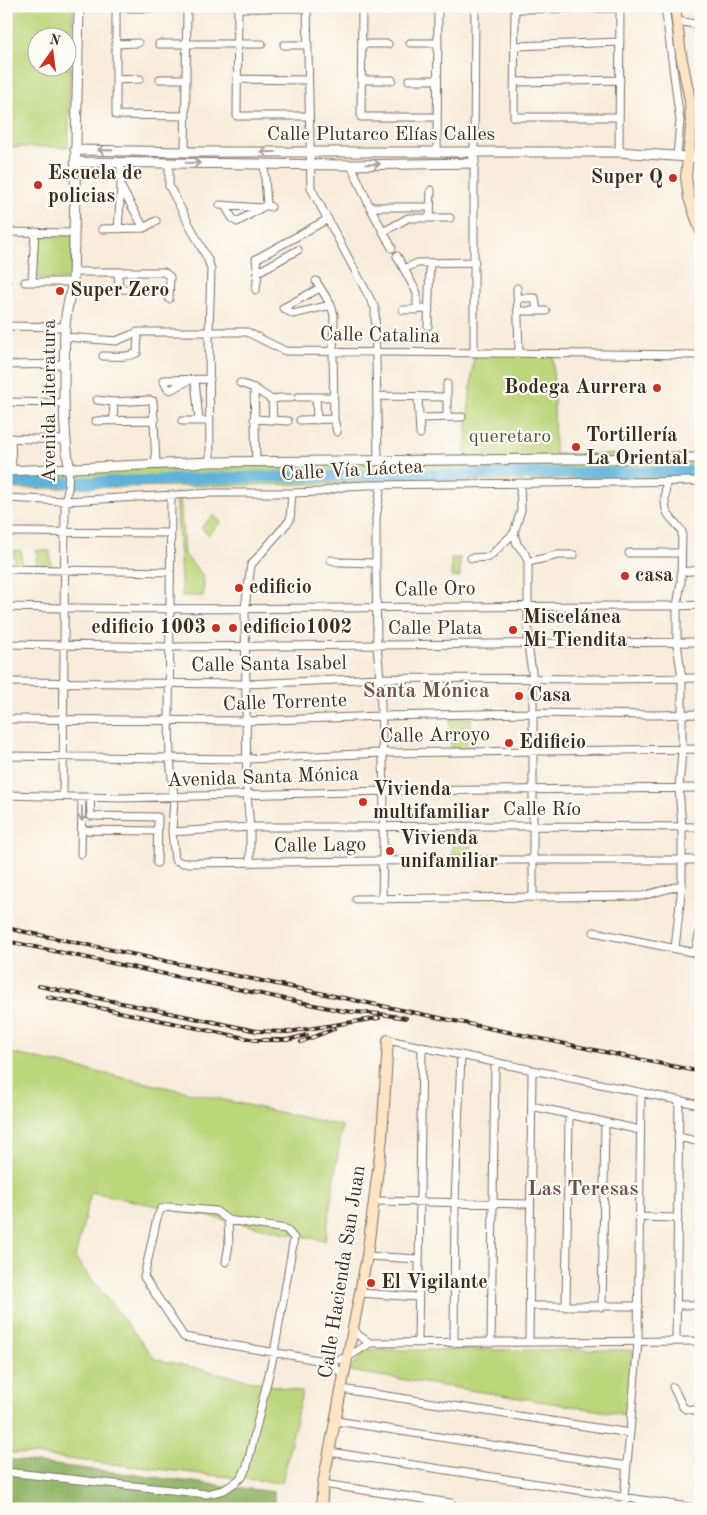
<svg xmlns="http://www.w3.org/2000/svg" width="707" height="1515" viewBox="0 0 707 1515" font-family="'Old Standard TT',serif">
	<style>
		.green { fill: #bcd67c; stroke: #7c804d; fill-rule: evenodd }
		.forest { fill: #95b76c; stroke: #687045 }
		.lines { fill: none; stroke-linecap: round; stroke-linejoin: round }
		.river { stroke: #5eb2da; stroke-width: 11 }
		.minor-casing { stroke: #7d6e60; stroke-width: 9 }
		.tertiary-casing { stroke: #7d6e60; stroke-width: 11 }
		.secondary-casing { stroke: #7d6e60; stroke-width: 12 }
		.minor { stroke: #fff; stroke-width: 7 }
		.tertiary { stroke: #fff; stroke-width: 9 }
		.secondary { stroke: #fde5c5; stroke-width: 10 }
		.rail-casing { stroke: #3b2a1e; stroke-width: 4 }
		.rail { stroke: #fdfcf7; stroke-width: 2; stroke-dasharray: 5.5; stroke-linecap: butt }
		.oneway { stroke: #a79f9a }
		.poi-dot { fill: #c8321e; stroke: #fdfcf7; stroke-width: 2 }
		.labels { text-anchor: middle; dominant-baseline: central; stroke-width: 4.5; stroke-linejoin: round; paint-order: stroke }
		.street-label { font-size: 20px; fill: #3b2a1e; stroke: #fdfcf7 }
		.poi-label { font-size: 20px; font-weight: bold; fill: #3b2a1e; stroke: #fdfcf7; text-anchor: start }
		.park-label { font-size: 20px; fill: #5b5536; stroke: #fdfcf7 }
		.neighbourhood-label { font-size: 21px; font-weight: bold; fill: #725347; stroke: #fdfcf7 }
	</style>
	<rect width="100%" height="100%" fill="#fdfcf7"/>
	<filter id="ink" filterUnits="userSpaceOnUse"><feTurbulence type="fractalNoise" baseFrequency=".02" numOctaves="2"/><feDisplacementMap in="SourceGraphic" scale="10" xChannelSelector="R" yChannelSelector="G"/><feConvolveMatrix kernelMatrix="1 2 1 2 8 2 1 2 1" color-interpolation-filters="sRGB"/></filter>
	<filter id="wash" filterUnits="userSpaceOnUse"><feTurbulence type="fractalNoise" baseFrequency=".0096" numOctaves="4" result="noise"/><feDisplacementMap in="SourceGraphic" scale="20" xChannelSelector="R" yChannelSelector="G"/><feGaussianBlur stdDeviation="1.12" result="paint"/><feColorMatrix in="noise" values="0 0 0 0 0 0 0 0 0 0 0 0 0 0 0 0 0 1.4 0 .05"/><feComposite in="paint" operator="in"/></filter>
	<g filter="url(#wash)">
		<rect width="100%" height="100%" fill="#f8ecdc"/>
		<!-- green -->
		<path class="green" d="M6 6H73L68 147H6ZM38 38H68V68H38Z
			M36 232 73 233 71 280 35 278Z
			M474 353H553L555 454 701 455V480L604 479 6 489V473L325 461 464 459Z
			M176 493H180L184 554 202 574 204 581 203 596H182Z
			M213 515 221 522 208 535 201 528Z
			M14 550 21 551 22 566H14Z
			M37 550 50 551 51 566H36Z
			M451 558H460V577H452Z
			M471 718V749L451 750 450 719Z
			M452 826H472L471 860H452Z
			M6 1052 342 1126 325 1241 91 1192 75 1258 155 1359 302 1392 282 1483 6 1452Z
			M366 1350H633L627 1415 349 1371Z"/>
		<!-- forest -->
		<path class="forest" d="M6 1459 274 1492V1509H6Z"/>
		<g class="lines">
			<!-- river -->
			<path class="river" d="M6 482H96L256 477 701 471"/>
		</g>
	</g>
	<g filter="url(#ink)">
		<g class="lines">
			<!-- minor casing -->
			<g class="minor-casing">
				<path id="minor" d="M116 6V115L186 116
					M238 6 237 116H309
					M362 6 361 117H437
					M515 6 514 117H619
					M665 6 680 121 677 156
					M116 8H187L185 152
					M238 8H307L311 188 375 308 378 461
					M362 8H438L437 152
					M515 9 620 8 619 152
					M677 21 701 25
					M410 43H438
					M116 44 138 43
					M159 44H262
					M362 44H388
					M284 45H308
					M515 46 620 42
					M160 79H186
					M237 79 308 80
					M116 80 140 79
					M361 80H392
					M409 80H437
					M515 82 620 80
					M474 153 475 6
					M169 163V186L208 260 211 269 209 332 210 462
					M264 164 267 205 271 207
					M351 165 370 207 392 248
					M121 187 144 228
					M220 205 261 208 267 205
					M225 206 233 219 237 222 261 208
					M370 207H430
					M430 218 431 190
					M102 229 144 228 156 221
					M118 229 121 187V162
					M6 232 73 233
					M383 232 408 218H450
					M397 256 417 293V310
					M404 269 417 263 475 262
					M73 272H164L170 277 169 299
					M258 272 298 250
					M118 273 119 289 169 290
					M32 281 35 232
					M316 281 331 305 334 315 333 351 334 419 337 432
					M6 282H7
					M25 282H73
					M517 288 519 352
					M256 290 258 272 256 259 328 219
					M518 298H535L537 311
					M283 308 293 314 331 305
					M283 308 320 288
					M403 310 429 309
					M518 311H546
					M6 326 65 327
					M428 326 430 263
					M66 337 116 341 138 332H247L285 351 701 355
					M474 353V163
					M103 356C115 356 126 358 137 353L138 332
					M6 365 64 364
					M190 380 170 390 168 389 163 380 210 379
					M195 380 199 420
					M240 383 254 388 272 400 279 398H291
					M254 388 256 462
					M377 396 446 397
					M298 397H333
					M316 397 317 420
					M418 398 420 434
					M97 400 113 402 150 400 153 401 156 464
					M272 400 273 420
					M6 402 65 403
					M113 402 114 420
					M447 417V384
					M420 418 462 417
					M254 419 288 421
					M300 420 334 419
					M96 421 155 420
					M182 421H210
					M6 438 65 440
					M11 438 12 470
					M666 482C666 490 663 503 667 512 670 519 678 524 682 532L681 582 677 606V643L682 679V751L679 788 682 828V885L675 948
					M520 483 521 510 514 533 517 544 525 554 528 562V645L533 679V897
					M381 485 376 518V563L377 646 380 678 384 791 382 899
					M171 496 169 721 170 759 174 797 172 832 175 860 183 863 471 860H701
					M6 498 65 501 212 493H292L320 492 346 486 369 485 701 481
					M6 532 171 533
					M629 553H681
					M471 558 489 557 514 533
					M331 560 339 562 376 563
					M528 562 558 555H574
					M6 569 170 572
					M681 572 701 570
					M6 607C230 612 453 605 677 606L701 605
					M6 644 170 647 701 642
					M6 682 246 684 380 678 605 679 701 678
					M6 719 246 721 382 716 532 713 651 715 701 714
					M6 756 247 759 382 753 701 749
					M6 795 122 798 384 791 701 788
					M63 796 65 501 68 489 69 467
					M90 797 91 816 158 817 157 863
					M82 830 157 831
					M172 832 250 827 533 826 701 827
					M81 854 82 797
					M250 863V827L247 795 245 608 251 565 290 520 292 493
					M356 899 642 896 682 885
					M594 932 701 954
					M695 953 701 927
					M388 1040 701 1105
					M532 1106 640 1130
					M678 1137 701 1142
					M375 1201 530 1204
					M640 1217 678 1218
					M367 1256 418 1259
					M226 1262 229 1244 228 1220
					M360 1293 417 1297
					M677 1305H701
					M529 1306H639
					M566 1307 569 1115
					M602 1307 605 1123
					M353 1326 358 1335 370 1343
					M676 1341 679 1101
					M529 1342 532 1070
					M418 1343 422 1046
					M454 1343 455 1203 461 1055
					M491 1343 495 1063
					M330 1362 344 1376
					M673 1387 683 1407 686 1409 701 1411
					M341 1389 630 1433
					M336 1421 627 1466
					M329 1452 701 1509
					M6 1472 207 1494 224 1490 233 1484 242 1477 247 1466 274 1353 294 1238 286 1229 228 1220 216 1211 169 1207 161 1209 157 1218 144 1277 184 1337 330 1362 348 1357 370 1343 701 1341
					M323 1484 451 1503
					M430 1509 431 1500
					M623 1509 638 1342 641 1093"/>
			</g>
			<!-- tertiary casing -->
			<g class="tertiary-casing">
				<path id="tertiary" d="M75 150 185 152H619L701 158
					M75 162 351 165 474 163V153
					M69 467C62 421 64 374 65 328 65 313 70 297 73 282L79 6
					M6 471 210 462 701 458"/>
			</g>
			<!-- secondary casing -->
			<g class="secondary-casing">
				<path id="secondary" d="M675 6 681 55 690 100 691 127 686 177 689 198 701 232
					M321 1509 323 1484 367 1256 382 1138 388 1040"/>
			</g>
			<!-- minor -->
			<use href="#minor" class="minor"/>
			<!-- tertiary -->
			<use href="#tertiary" class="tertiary"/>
			<!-- secondary -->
			<use href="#secondary" class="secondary"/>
			<!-- rail casing -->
			<g class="rail-casing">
				<path id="rail" d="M6 928 701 1072
					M6 941 343 1011 380 1014 406 1018
					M39 986 257 1031 288 1032 379 1018
					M47 997 255 1040H287L307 1035
					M301 1042 334 1029"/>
			</g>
			<!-- rail -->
			<use href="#rail" class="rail"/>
		</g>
		<!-- one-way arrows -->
		<defs><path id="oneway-shaft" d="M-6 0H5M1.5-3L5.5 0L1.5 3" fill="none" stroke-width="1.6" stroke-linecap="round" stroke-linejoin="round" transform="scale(1.25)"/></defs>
		<g class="oneway">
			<use href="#oneway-shaft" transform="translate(105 150) rotate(-179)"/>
			<use href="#oneway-shaft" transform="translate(268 152) rotate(180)"/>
			<use href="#oneway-shaft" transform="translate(193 163) rotate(1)"/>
			<use href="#oneway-shaft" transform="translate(373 164) rotate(-1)"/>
			<use href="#oneway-shaft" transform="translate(82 814) rotate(89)"/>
		</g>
	</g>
	<!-- markers -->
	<g class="poi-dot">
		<circle cx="673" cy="178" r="5"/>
		<circle cx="38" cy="185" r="5"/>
		<circle cx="60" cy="291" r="5"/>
		<circle cx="657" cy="388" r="5"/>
		<circle cx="576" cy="447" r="5"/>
		<circle cx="625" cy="576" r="5"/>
		<circle cx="239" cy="588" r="5"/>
		<circle cx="216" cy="628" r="5"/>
		<circle cx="233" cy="628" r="5"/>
		<circle cx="513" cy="630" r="5"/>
		<circle cx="519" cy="696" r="5"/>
		<circle cx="509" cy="743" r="5"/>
		<circle cx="363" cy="802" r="5"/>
		<circle cx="390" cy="851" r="5"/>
		<circle cx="371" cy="1283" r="5"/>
	</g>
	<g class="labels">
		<!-- street labels -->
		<g class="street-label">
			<text x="381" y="135">Calle Plutarco Elías Calles</text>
			<text transform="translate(380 336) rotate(1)">Calle Catalina</text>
			<text transform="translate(50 401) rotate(-90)">Avenida Literatura</text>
			<text transform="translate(352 471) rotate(-3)">Calle Vía Láctea</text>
			<text transform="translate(435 590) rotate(-1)">Calle Oro</text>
			<text x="435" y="629">Calle Plata</text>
			<text transform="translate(269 665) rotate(-1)">Calle Santa Isabel</text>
			<text transform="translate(285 703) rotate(-2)">Calle Torrente</text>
			<text transform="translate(435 736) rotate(-1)">Calle Arroyo</text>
			<text transform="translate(263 778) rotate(-2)">Avenida Santa Mónica</text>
			<text x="542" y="810">Calle Río</text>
			<text transform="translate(320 846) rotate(-1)">Calle Lago</text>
			<text transform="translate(343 1272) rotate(-81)">Calle Hacienda San Juan</text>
		</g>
		<!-- poi labels -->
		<g class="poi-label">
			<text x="48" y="174">Escuela de<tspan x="48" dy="23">policias</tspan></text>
			<text x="663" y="178" text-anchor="end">Super Q</text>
			<text x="70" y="291">Super Zero</text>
			<text x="647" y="388" text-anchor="end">Bodega Aurrera</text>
			<text x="586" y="436">Tortillería<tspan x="586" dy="23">La Oriental</tspan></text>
			<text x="635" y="576">casa</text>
			<text x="249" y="588">edificio</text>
			<text x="523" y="618">Miscelánea<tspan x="523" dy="23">Mi Tiendita</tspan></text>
			<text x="206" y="628" text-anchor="end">edificio 1003</text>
			<text x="243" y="628">edificio1002</text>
			<text x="529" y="696">Casa</text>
			<text x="519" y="743">Edificio</text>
			<text x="373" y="790">Vivienda<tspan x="373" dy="23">multifamiliar</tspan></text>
			<text x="400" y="839">Vivienda<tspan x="400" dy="23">unifamiliar</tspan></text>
			<text x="381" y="1283">El Vigilante</text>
		</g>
		<!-- park labels -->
		<g class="park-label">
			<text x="510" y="437">queretaro</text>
		</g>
		<!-- neighbourhood labels -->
		<g class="neighbourhood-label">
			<text x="426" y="691">Santa Mónica</text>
			<text x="583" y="1189">Las Teresas</text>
		</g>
	</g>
	<!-- margin -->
	<rect width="707" height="1515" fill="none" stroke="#fdfcf7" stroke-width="25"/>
	<!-- north arrow -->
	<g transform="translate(52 52) rotate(14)"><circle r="24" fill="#fdfcf7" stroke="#afa8a0"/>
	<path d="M0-4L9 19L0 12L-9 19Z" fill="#c8321e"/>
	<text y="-8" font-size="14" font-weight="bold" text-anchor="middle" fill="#3b2a1e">N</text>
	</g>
</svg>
